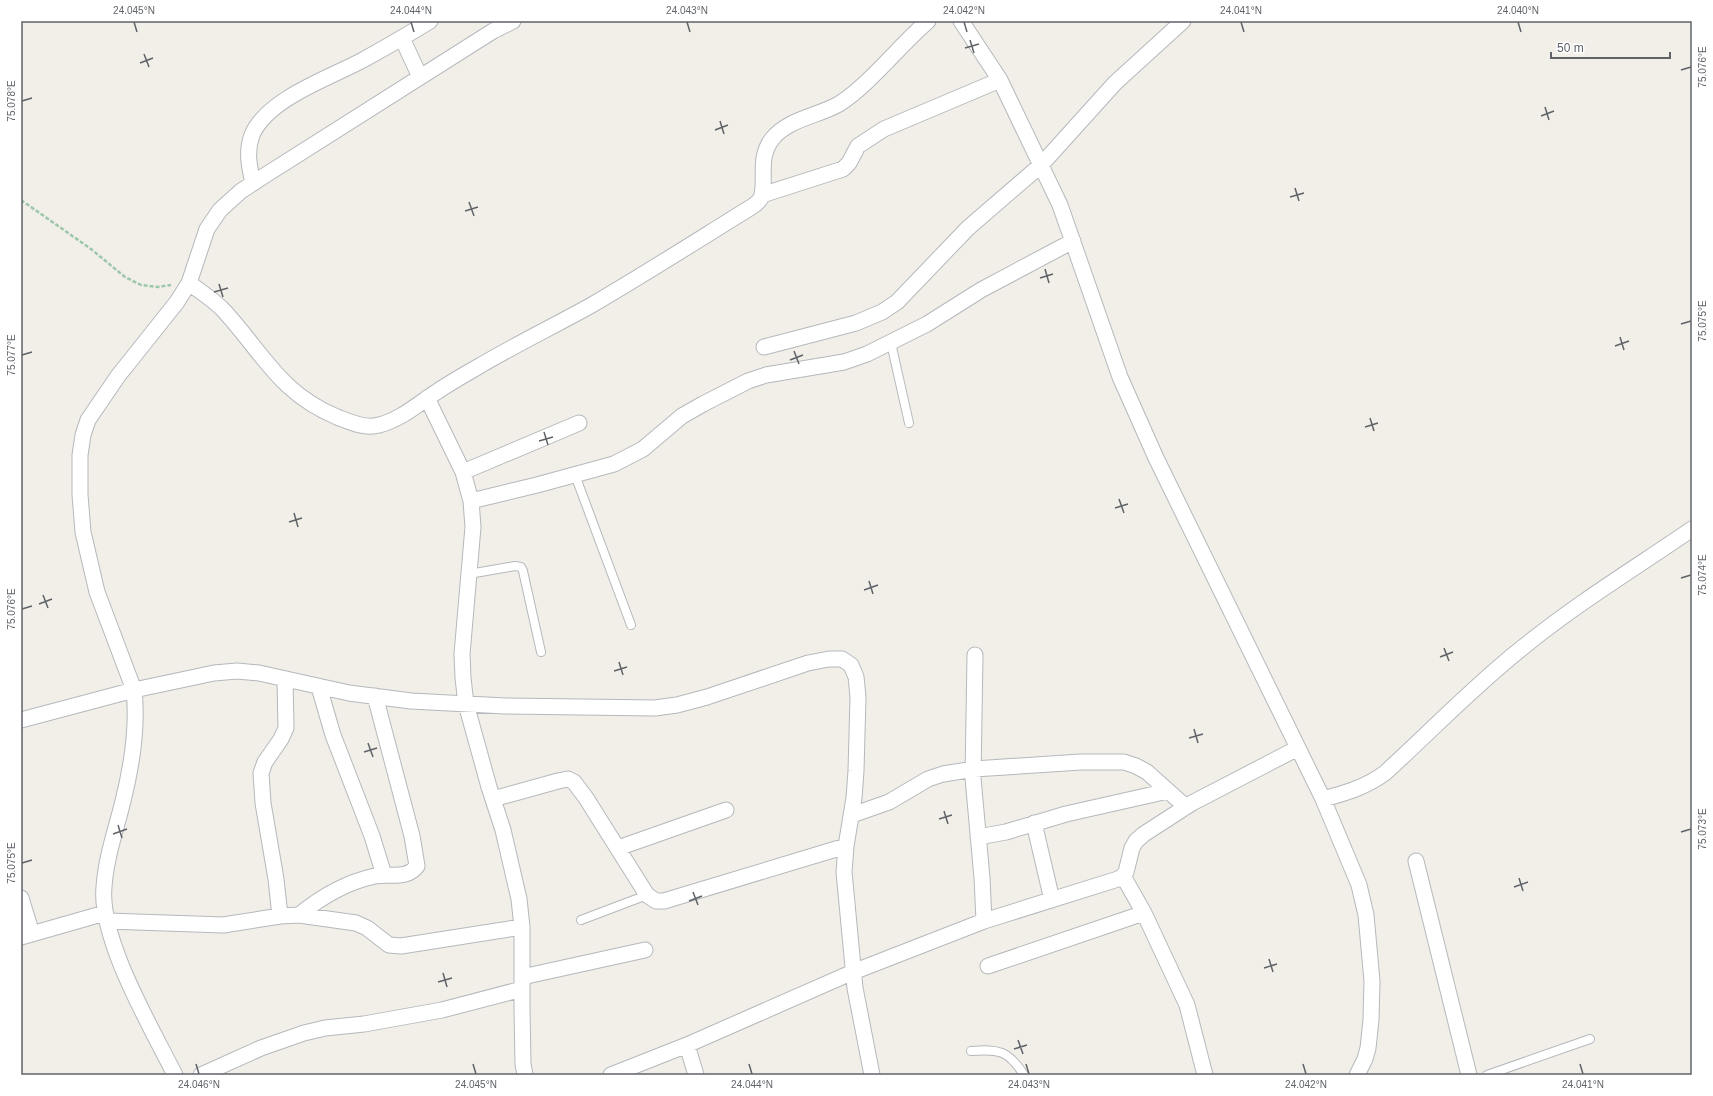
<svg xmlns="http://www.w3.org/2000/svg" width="1713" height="1096" viewBox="0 0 1713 1096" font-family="Arial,sans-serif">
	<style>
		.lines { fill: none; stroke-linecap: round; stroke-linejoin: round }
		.service-casing { stroke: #b5b8bc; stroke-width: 10 }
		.minor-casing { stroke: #b5b8bc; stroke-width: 17 }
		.path { stroke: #9cc7a9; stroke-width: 2.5; stroke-dasharray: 4 2; stroke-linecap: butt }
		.service { stroke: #fff; stroke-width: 8 }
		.minor { stroke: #fff; stroke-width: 15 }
		.ticks { fill: none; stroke: #5f6368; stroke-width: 1.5 }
		.neatline { fill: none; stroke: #5f6368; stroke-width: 1.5 }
		.ticks-label { font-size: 10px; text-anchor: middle; fill: #5f6368 }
	</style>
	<rect width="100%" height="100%" fill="#f1efe8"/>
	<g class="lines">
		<!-- service casing -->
		<g class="service-casing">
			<path id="service" d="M891 343 909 423
				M575 475 631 625
				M469 574 515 566 521 567 523 571 541 652
				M581 920 647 895
				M971 1051C999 1049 1008 1050 1024 1075
				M1487 1075 1590 1039"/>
		</g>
		<!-- minor casing -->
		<g class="minor-casing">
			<path id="minor" d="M961 21 1000 80 1060 205 1120 377 1156 458 1323 799 1359 885 1366 915 1372 981 1371 1020 1368 1048 1365 1059 1357 1075
				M402 38 420 77
				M253 183C249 166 246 151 252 135 267 99 329 78 361 61 385 48 407 35 430 21
				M762 195 843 169 849 163 858 146 884 129 1000 80
				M189 283C202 293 216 301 226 313 263 354 281 394 337 417 350 422 365 429 379 425 400 420 418 404 435 393 448 384 462 376 476 368 513 346 552 327 590 306 645 274 698 240 753 206 757 203 761 200 762 195 766 175 758 158 772 139 788 119 818 116 839 104 870 84 899 46 928 21
				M764 347 856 323 882 312 897 302 968 228 1041 165 1115 83 1183 21
				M427 398 463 472 471 501 473 527 462 654 463 678 466 704 489 787 503 830 519 899 522 927V1008L523 1064 525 1075
				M463 472 579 423
				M471 501 537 485 614 464 643 449 682 416 703 404 748 381 766 375 844 362 867 354 927 324 981 290 1073 241
				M975 655 973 778 982 878 984 921
				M319 687 333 735 372 836 384 875
				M21 720 134 690 214 673 237 671 259 673 349 693 411 701 505 706 655 708 677 705 707 697 808 663 829 659H842L851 665 856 677 858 697 856 771 854 798 846 846 844 872 855 988 872 1075
				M493 799 558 781 568 779 574 782 586 798 647 895 656 901H664L846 846
				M1323 799C1346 793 1366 787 1385 773 1431 731 1474 686 1522 648 1576 604 1635 568 1692 529
				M852 815 889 802 928 779 943 774 974 769 1081 762H1124L1136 766 1147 772 1186 807
				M1034 823 1052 900
				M978 837 1006 832 1066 814 1168 791
				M618 848 726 810
				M1416 861 1469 1075
				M1123 876 1144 913 1187 1005 1205 1075
				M21 898 32 934
				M299 915C321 897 347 882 375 876 389 873 407 880 417 866L412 836 375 696
				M280 916 276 879 263 803 261 773 265 762 281 739 286 728 285 679
				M108 921 223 925 280 916 299 915 356 923 367 928 389 945 401 946 522 927
				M21 937 105 913
				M988 966 1144 913
				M522 977 645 950
				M687 1045 696 1075
				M175 1075C151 1027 99 939 104 887 106 857 116 830 123 801 132 765 138 727 134 690L97 592 83 532 80 495V455L83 435 88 420 118 376 177 302 189 283 207 229 220 210 241 191 264 176 493 31 513 21
				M201 1075 261 1048 304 1033 325 1028 364 1024 442 1010 522 989
				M611 1075 687 1045 853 972 984 921 1118 879 1123 876 1126 872 1132 848 1136 841 1144 834 1192 803 1298 748"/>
		</g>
		<!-- path -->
		<path class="path" d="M21 200 91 249 125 277 141 285 157 287 171 285"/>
		<!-- service -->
		<use href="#service" class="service"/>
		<!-- minor -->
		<use href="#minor" class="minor"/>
	</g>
	<!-- ticks -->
	<path class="ticks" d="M134 22 137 32M411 22 414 32M687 22 690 32M964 22 967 32M1241 22 1244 32M1518 22 1521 32M970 40 974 53M965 48 979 44M144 54 149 67M140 63 153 58M1681 70 1691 67M22 101 32 98M1545 107 1549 120M1541 116 1554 111M720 121 724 134M715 130 728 125M1295 188 1299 201M1290 197 1304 193M469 202 474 216M465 211 478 207M1045 269 1049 283M1040 278 1053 274M219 284 223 297M214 292 228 288M1681 324 1691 321M1620 337 1624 350M1615 346 1629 341M794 351 799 364M22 355 32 352M790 360 803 355M1370 418 1374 431M1365 427 1378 423M544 432 548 445M539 441 553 437M1119 499 1124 513M1115 508 1128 504M294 513 298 527M289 522 302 518M1681 578 1691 575M869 581 873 594M864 590 878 585M43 595 48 608M39 604 52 599M22 609 32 606M1444 648 1449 661M1440 657 1453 652M619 662 623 675M614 671 627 667M1194 729 1198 743M1189 738 1203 734M368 743 373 757M364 752 377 748M944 811 948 824M939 819 952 815M118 825 122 838M1681 832 1691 829M113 834 127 829M22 863 32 860M1519 878 1523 891M1514 887 1528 882M693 892 698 905M689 901 702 896M1269 959 1273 972M1264 968 1277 964M443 973 447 987M438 982 452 978M1018 1040 1023 1054M1014 1049 1027 1045M196 1064 199 1074M473 1064 476 1074M749 1064 752 1074M1026 1064 1029 1074M1303 1064 1306 1074M1580 1064 1583 1074"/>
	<!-- border -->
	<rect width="1713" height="1096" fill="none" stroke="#ffffff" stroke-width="44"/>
	<!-- scale -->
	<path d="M1551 52v6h119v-6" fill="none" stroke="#5f6368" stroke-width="2"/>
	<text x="1557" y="52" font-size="12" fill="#5f6368" stroke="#ffffff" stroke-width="3" paint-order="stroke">50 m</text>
	<rect x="22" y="22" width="1669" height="1052" class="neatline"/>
	<g class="ticks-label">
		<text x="134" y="14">24.045°N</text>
		<text x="411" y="14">24.044°N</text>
		<text x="687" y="14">24.043°N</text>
		<text x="964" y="14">24.042°N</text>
		<text x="1241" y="14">24.041°N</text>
		<text x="1518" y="14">24.040°N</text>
		<text transform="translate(1702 67) rotate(-90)" y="4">75.076°E</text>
		<text transform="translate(11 101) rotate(-90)" y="4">75.078°E</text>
		<text transform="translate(1702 321) rotate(-90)" y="4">75.075°E</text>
		<text transform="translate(11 355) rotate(-90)" y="4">75.077°E</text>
		<text transform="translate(1702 575) rotate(-90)" y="4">75.074°E</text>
		<text transform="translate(11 609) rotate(-90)" y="4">75.076°E</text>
		<text transform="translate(1702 829) rotate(-90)" y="4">75.073°E</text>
		<text transform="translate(11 863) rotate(-90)" y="4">75.075°E</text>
		<text x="199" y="1088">24.046°N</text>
		<text x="476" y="1088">24.045°N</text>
		<text x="752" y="1088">24.044°N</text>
		<text x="1029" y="1088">24.043°N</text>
		<text x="1306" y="1088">24.042°N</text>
		<text x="1583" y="1088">24.041°N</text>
	</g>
</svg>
